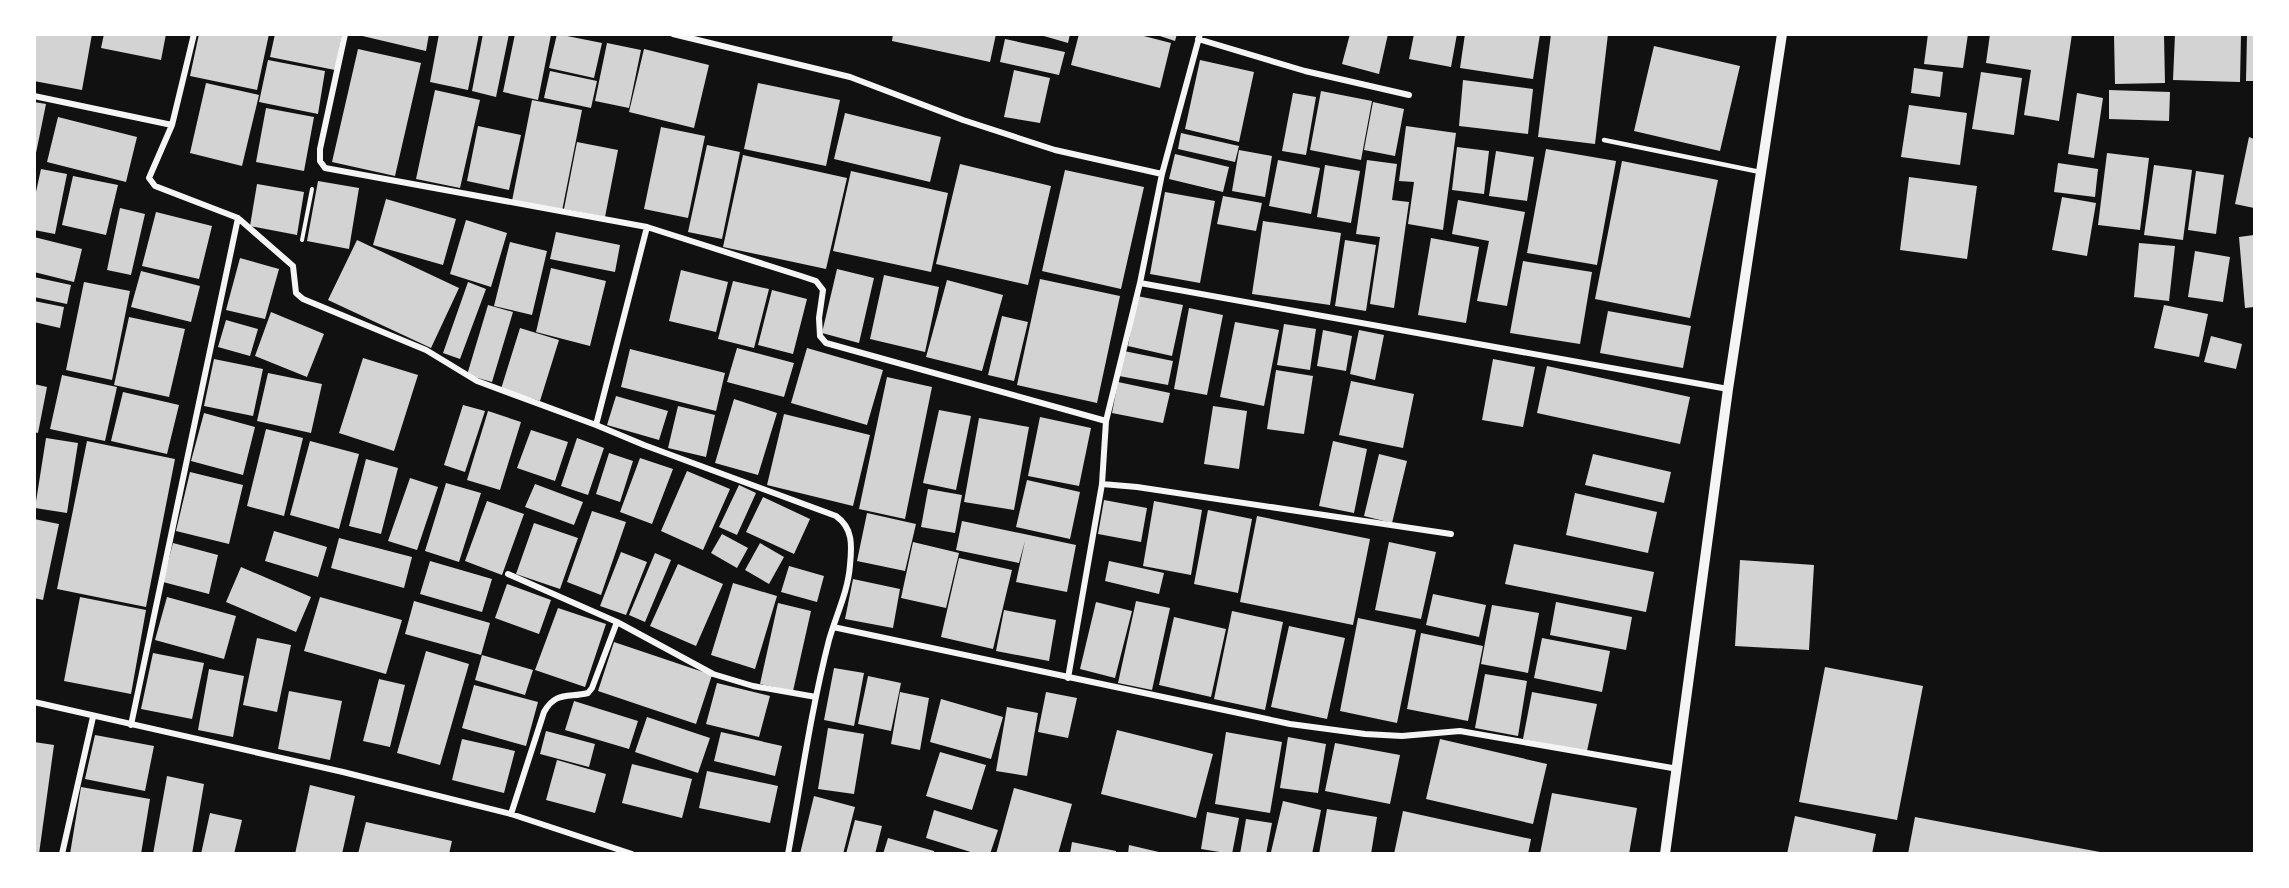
<svg xmlns="http://www.w3.org/2000/svg" width="2289" height="888" viewBox="0 0 2289 888" font-family="'Alegreya Sans',sans-serif">
	<style>
		.building { fill: #d3d3d3 }
		.lines { fill: none; stroke-linecap: round; stroke-linejoin: round }
		.path { stroke: #f5f5f5; stroke-width: 4 }
		.service { stroke: #f5f5f5; stroke-width: 4.5 }
		.minor { stroke: #f5f5f5; stroke-width: 6 }
		.tertiary { stroke: #f5f5f5; stroke-width: 10 }
	</style>
	<rect width="100%" height="100%" fill="#111"/>
	<!-- building -->
	<path class="building" d="M34 34H92L82 90 34 81Z
		M104 34H166L161 60 101 48Z
		M199 34H269L257 90 190 76Z
		M275 34H342L335 70 270 57Z
		M354 34H429L426 51Z
		M439 34H479L468 90 430 82Z
		M483 34H509L496 97 472 91Z
		M515 34 551 35 538 100 503 92Z
		M557 34 602 43 594 78 549 68Z
		M893 34H996L990 62 892 41Z
		M1037 34H1070L1068 43Z
		M1079 34H1136L1171 43 1160 88 1071 65Z
		M1154 34H1177L1175 41Z
		M1350 34H1388L1379 74 1342 64Z
		M1414 34H1457L1451 67 1409 59Z
		M1465 34H1540L1533 79 1460 68Z
		M1551 34H1608L1595 144 1538 137Z
		M1928 34H1968L1963 68 1924 64Z
		M1990 34H2072L2059 121 2024 115 2031 70 1986 63Z
		M2175 34H2241L2240 82 2173 80Z
		M2247 34H2254V81H2246Z
		M2114 35H2164L2165 83 2115 84Z
		M1005 39 1065 52 1059 75 1000 62Z
		M607 43 641 50 629 108 595 101Z
		M1654 46 1740 66 1720 151 1634 131Z
		M358 49 421 63 395 176 332 162Z
		M644 49 709 65 694 128 629 112Z
		M268 60 325 71 318 114 259 102Z
		M1200 60 1254 72 1239 142 1185 129Z
		M1914 68 1943 72 1940 97 1911 93Z
		M1014 70 1050 78 1040 123 1004 117Z
		M550 71 597 81 591 108 544 98Z
		M1981 72 2022 78 2014 135 1972 129Z
		M1463 80 1533 89 1528 134 1459 126Z
		M206 83 259 95 242 166 190 153Z
		M758 83 840 100 826 166 744 149Z
		M435 90 480 100 460 188 416 179Z
		M2109 90 2170 92 2169 121 2109 119Z
		M1321 91 1372 101 1361 160 1310 150Z
		M1293 93 1316 97 1306 155 1282 151Z
		M2077 93 2103 98 2094 158 2068 154Z
		M532 100 582 110 562 211 512 201Z
		M34 102 46 104 36 153H34Z
		M1373 102 1404 109 1395 156 1364 150Z
		M1909 105 1967 113 1960 165 1901 157Z
		M266 108 314 117 304 171 256 162Z
		M845 113 941 137 930 182 834 159Z
		M58 117 137 137 126 182 47 162Z
		M478 126 521 135 509 190 467 181Z
		M1406 126 1456 133 1443 230 1408 224 1414 182 1399 181Z
		M661 127 705 136 688 218 644 209Z
		M1181 133 1239 146 1235 162 1178 149Z
		M2249 137 2254 139V208L2235 204Z
		M577 142 618 150 605 217 564 209Z
		M707 145 740 152 722 239 688 232Z
		M1457 147 1489 151 1484 194 1452 190Z
		M1546 149 1616 161 1597 265 1527 253Z
		M1239 150 1272 156 1265 197 1232 191Z
		M1496 151 1534 157 1527 201 1489 196Z
		M2107 153 2149 158 2140 230 2098 225Z
		M1175 154 1229 167 1223 192 1169 179Z
		M743 155 847 178 826 269 723 247Z
		M1278 160 1320 168 1311 214 1269 206Z
		M1367 160 1397 164 1392 200 1409 202 1394 308 1370 304 1380 237 1356 234Z
		M1622 161 1718 180 1690 318 1595 299Z
		M2058 163 2098 169 2095 197 2054 192Z
		M960 164 1051 186 1028 285 936 264Z
		M1325 165 1360 171 1351 223 1317 217Z
		M2154 165 2192 170 2183 240 2144 235Z
		M41 169 67 174 55 234 34 230V201Z
		M1065 170 1144 187 1121 289 1042 271Z
		M851 171 948 193 931 272 833 251Z
		M2196 171 2224 175 2216 234 2188 230Z
		M73 176 118 185 106 235 62 225Z
		M1909 177 1977 186 1967 259 1900 250Z
		M318 181 359 188 349 249 307 241Z
		M257 184 304 192 297 235 250 226Z
		M1165 192 1215 201 1200 283 1150 274Z
		M1223 196 1262 203 1256 231 1217 224Z
		M2062 197 2096 203 2087 256 2052 250Z
		M386 199 456 219 443 265 373 245Z
		M1458 200 1525 212 1507 306 1477 301 1489 241 1452 234Z
		M120 208 145 214 131 275 107 270Z
		M156 212 212 226 199 279 142 266Z
		M466 220 507 233 491 287 450 274Z
		M1263 221 1341 233 1330 305 1252 294Z
		M556 232 620 245 615 272 550 259Z
		M2254 235V307L2245 308 2239 237Z
		M34 237 82 249 74 282 34 272Z
		M1431 238 1479 247 1466 323 1418 315Z
		M357 240 459 288 431 348 328 300Z
		M1345 240 1376 245 1366 311 1335 306Z
		M510 242 547 251 532 315 494 306Z
		M2139 243 2175 246 2169 301 2134 297Z
		M2195 251 2230 257 2223 302 2188 297Z
		M240 258 279 269 265 319 226 310Z
		M1523 261 1592 272 1580 344 1510 333Z
		M551 268 606 281 590 346 536 332Z
		M837 269 874 278 859 343 822 333Z
		M681 270 728 282 716 332 669 321Z
		M141 271 200 286 191 322 131 307Z
		M884 275 939 287 925 352 870 339Z
		M34 277 71 285 67 304 34 297Z
		M1040 279 1120 296 1097 403 1017 385Z
		M947 280 1003 295 982 371 926 357Z
		M733 281 769 289 754 348 718 339Z
		M84 282 130 291 112 380 66 370Z
		M468 282 486 289 460 359 443 353Z
		M772 290 807 299 793 354 758 345Z
		M1137 296 1183 305 1172 356 1128 346Z
		M34 301 64 307 60 328 34 322Z
		M488 305 513 312 492 382 467 375Z
		M2164 305 2208 314 2199 357 2154 348Z
		M1189 308 1223 315 1207 395 1174 389Z
		M1608 311 1691 326 1683 368 1600 353Z
		M271 312 324 334 307 377 255 356Z
		M1002 316 1028 322 1014 381 988 375Z
		M129 317 185 329 169 397 114 385Z
		M226 320 258 329 250 356 218 347Z
		M1235 322 1279 330 1264 406 1220 397Z
		M1284 324 1316 329 1310 370 1277 365Z
		M520 328 559 340 540 401 501 389Z
		M1323 330 1352 336 1346 371 1317 366Z
		M1359 330 1384 335 1375 380 1350 374Z
		M2211 336 2242 344 2236 369 2204 362Z
		M737 348 794 363 784 397 727 382Z
		M807 348 883 370 867 425 791 403Z
		M630 349 725 373 716 411 621 387Z
		M1124 351 1173 361 1168 385 1119 376Z
		M363 358 418 375 394 451 339 433Z
		M214 359 263 369 253 416 204 406Z
		M1493 359 1535 367 1523 427 1482 420Z
		M1547 366 1690 397 1680 444 1537 413Z
		M1276 370 1313 376 1304 434 1267 429Z
		M268 373 322 384 311 433 257 421Z
		M62 375 117 387 105 441 50 429Z
		M887 377 932 387 905 519 859 509Z
		M1351 381 1414 394 1403 448 1339 435Z
		M1118 382 1170 393 1163 423 1112 413Z
		M34 384 47 387 38 433 34 432Z
		M123 392 179 405 167 454 111 441Z
		M616 396 668 411 659 440 607 425Z
		M734 399 777 413 758 475 715 463Z
		M463 405 485 411 465 472 444 465Z
		M678 406 715 415 706 457 668 448Z
		M1213 406 1247 411 1239 469 1204 464Z
		M939 410 971 416 956 490 923 483Z
		M488 411 521 422 500 490 467 480Z
		M204 413 255 427 243 475 191 461Z
		M784 414 870 435 853 506 767 485Z
		M1040 417 1091 428 1079 486 1028 476Z
		M979 418 1029 427 1014 510 964 502Z
		M266 429 303 438 284 516 247 506Z
		M531 430 568 442 555 481 517 468Z
		M46 438 78 443 67 513 35 508Z
		M577 438 604 448 588 495 561 486Z
		M87 441 175 459 146 607 57 589Z
		M310 441 359 454 339 529 290 515Z
		M1333 441 1367 449 1354 513 1319 506Z
		M609 453 633 461 620 502 596 494Z
		M1379 454 1407 461 1392 523 1364 516Z
		M1593 454 1671 472 1664 503 1585 485Z
		M640 458 673 469 652 524 620 512Z
		M366 459 398 468 381 534 349 526Z
		M687 471 730 489 703 550 661 531Z
		M190 472 243 485 229 544 176 531Z
		M410 478 438 487 417 550 388 541Z
		M1027 480 1080 492 1070 539 1016 527Z
		M446 483 481 493 459 562 425 551Z
		M535 484 583 502 574 525 525 507Z
		M739 485 756 493 737 535 719 527Z
		M928 489 962 495 955 533 921 527Z
		M1575 493 1657 512 1648 553 1566 535Z
		M763 497 810 519 794 554 746 532Z
		M1104 500 1147 508 1141 542 1098 534Z
		M487 501 524 514 502 575 465 561Z
		M1154 501 1202 510 1191 575 1143 566Z
		M1208 510 1252 519 1238 593 1194 584Z
		M592 511 626 522 601 595 567 582Z
		M867 513 916 524 905 571 857 561Z
		M1257 516 1370 539 1353 625 1240 602Z
		M34 519 59 524 43 600 34 598Z
		M962 521 1076 545 1067 592 1016 582 1025 541 1019 563 956 550Z
		M534 523 578 538 560 589 516 574Z
		M274 531 327 547 318 577 265 561Z
		M722 534 748 548 737 568 711 553Z
		M339 538 412 557 404 588 331 568Z
		M913 542 959 553 946 608 901 598Z
		M1389 542 1436 552 1421 619 1375 610Z
		M173 543 218 555 209 594 163 582Z
		M760 543 784 557 769 584 745 570Z
		M1514 544 1654 572 1646 612 1505 584Z
		M621 552 647 562 626 615 600 606Z
		M655 553 671 560 645 622 629 615Z
		M959 558 1012 570 993 649 941 637Z
		M1740 560 1814 565 1809 650 1735 646Z
		M430 561 492 579 482 612 420 594Z
		M1109 561 1164 573 1159 594 1105 581Z
		M678 564 723 584 696 646 650 626Z
		M789 566 824 576 817 602 781 592Z
		M241 567 311 597 296 632 226 602Z
		M853 579 900 589 893 628 845 619Z
		M733 583 777 596 755 669 711 655Z
		M507 584 551 600 539 634 495 618Z
		M1433 594 1486 605 1479 637 1426 625Z
		M80 597 146 610 131 694 64 681Z
		M167 597 236 616 224 659 155 640Z
		M320 597 402 620 386 674 304 651Z
		M414 601 490 623 481 655 405 634Z
		M1136 601 1170 608 1152 690 1118 683Z
		M1096 602 1132 611 1115 678 1080 669Z
		M1556 602 1632 617 1626 650 1550 635Z
		M778 603 811 611 793 691 760 684Z
		M1492 605 1539 613 1528 673 1481 664Z
		M558 608 606 624 585 687 535 670Z
		M1004 610 1056 620 1049 661 996 651Z
		M1232 611 1283 622 1265 710 1214 699Z
		M1174 617 1226 629 1211 697 1159 685Z
		M1358 618 1416 630 1397 723 1340 711Z
		M1289 626 1345 638 1327 719 1271 707Z
		M1421 633 1483 646 1468 721 1407 709Z
		M257 638 291 645 277 712 243 705Z
		M1542 638 1610 651 1602 692 1534 678Z
		M614 642 712 675 696 724 598 691Z
		M426 651 469 664 440 765 397 753Z
		M153 653 204 663 192 719 141 709Z
		M482 655 533 670 525 695 475 680Z
		M1825 667 1923 686 1897 820 1799 802Z
		M834 668 864 673 854 726 824 720Z
		M209 669 244 676 233 737 198 730Z
		M1485 674 1527 681 1518 736 1475 728Z
		M868 676 901 683 891 731 858 724Z
		M379 679 405 685 390 747 363 741Z
		M717 683 770 696 759 737 706 724Z
		M474 685 538 702 526 746 462 728Z
		M289 691 342 701 330 760 278 749Z
		M900 692 929 698 920 750 891 744Z
		M1046 692 1077 698 1068 738 1038 732Z
		M1532 692 1597 704 1587 751 1523 739Z
		M941 699 1003 717 991 759 930 742Z
		M574 701 638 721 629 749 565 730Z
		M1007 707 1038 713 1027 776 996 771Z
		M647 717 710 738 698 773 635 752Z
		M828 728 864 734 854 794 818 789Z
		M1117 730 1213 754 1196 818 1101 794Z
		M546 731 595 744 589 767 540 754Z
		M721 732 782 746 775 776 714 761Z
		M1226 732 1282 742 1270 813 1215 804Z
		M95 735 154 746 145 791 85 779Z
		M1288 737 1326 744 1318 793 1280 788Z
		M462 739 515 751 504 793 452 780Z
		M1440 739 1547 764 1533 824 1426 799Z
		M34 742 54 745 39 854H34Z
		M1335 743 1400 755 1390 804 1325 791Z
		M940 752 986 765 972 810 926 796Z
		M557 760 606 774 595 813 546 800Z
		M632 764 692 779 682 818 622 803Z
		M707 771 778 786 770 823 699 808Z
		M167 776 204 784 192 854H153Z
		M310 785 355 796 342 854H295Z
		M81 787 150 799 141 854H70Z
		M1014 788 1072 804 1058 854H996Z
		M1552 793 1637 808 1629 854H1540Z
		M814 796 855 807 843 854H800Z
		M1283 801 1321 810 1312 854 1271 852Z
		M1327 809 1377 817 1371 854H1319Z
		M934 810 998 830 990 854H977L926 838Z
		M1403 811 1531 839 1528 854H1394Z
		M1207 812 1239 818 1232 854 1201 849Z
		M210 813 242 820 234 854H201Z
		M1795 816 1876 834 1872 854H1787Z
		M1915 817 2100 852V854H1908Z
		M1246 819 1272 823 1266 854H1240Z
		M855 820 882 826 875 854H846Z
		M366 822 452 841 449 854H358Z
		M888 838 934 851V854H883Z
		M1072 842 1116 851V854H1070Z
		M1129 845 1163 853 1162 854H1128Z"/>
	<g class="lines">
		<!-- path -->
		<path class="path" d="M302 240 312 189"/>
		<!-- service -->
		<path class="service" d="M1604 140 1760 172"/>
		<!-- minor -->
		<path class="minor" d="M345 34 320 149V161L325 168 647 227 801 276 816 281 823 290 819 318 820 336 826 343 1106 421 1140 283 1728 389
			M673 34 850 77 963 120 1055 150 1162 174
			M1198 39 1305 71 1409 95
			M34 96 172 125 149 178 155 186 238 218 293 266 296 293 303 299 426 350 477 381 596 425 647 227
			M172 125 194 34
			M1140 283 1162 174 1200 34
			M1106 421 1102 484 1137 487 1451 534
			M596 425 644 445 836 516C853 528 852 545 850 565 848 592 836 615 829 640 811 710 801 782 788 854
			M508 574 617 622 713 674 753 686 816 697
			M833 627 1290 724 1365 734 1402 736 1460 731 1678 769
			M1068 678 1102 484
			M34 702 343 772 511 814 632 854
			M131 725 238 218
			M511 814 544 712C556 691 568 698 588 693L592 688 617 622
			M62 854 93 717"/>
		<!-- tertiary -->
		<path class="tertiary" d="M1665 854 1728 389 1782 34"/>
	</g>
	<!-- border -->
	<rect width="2289" height="888" fill="none" stroke="#ffffff" stroke-width="72"/>
</svg>
